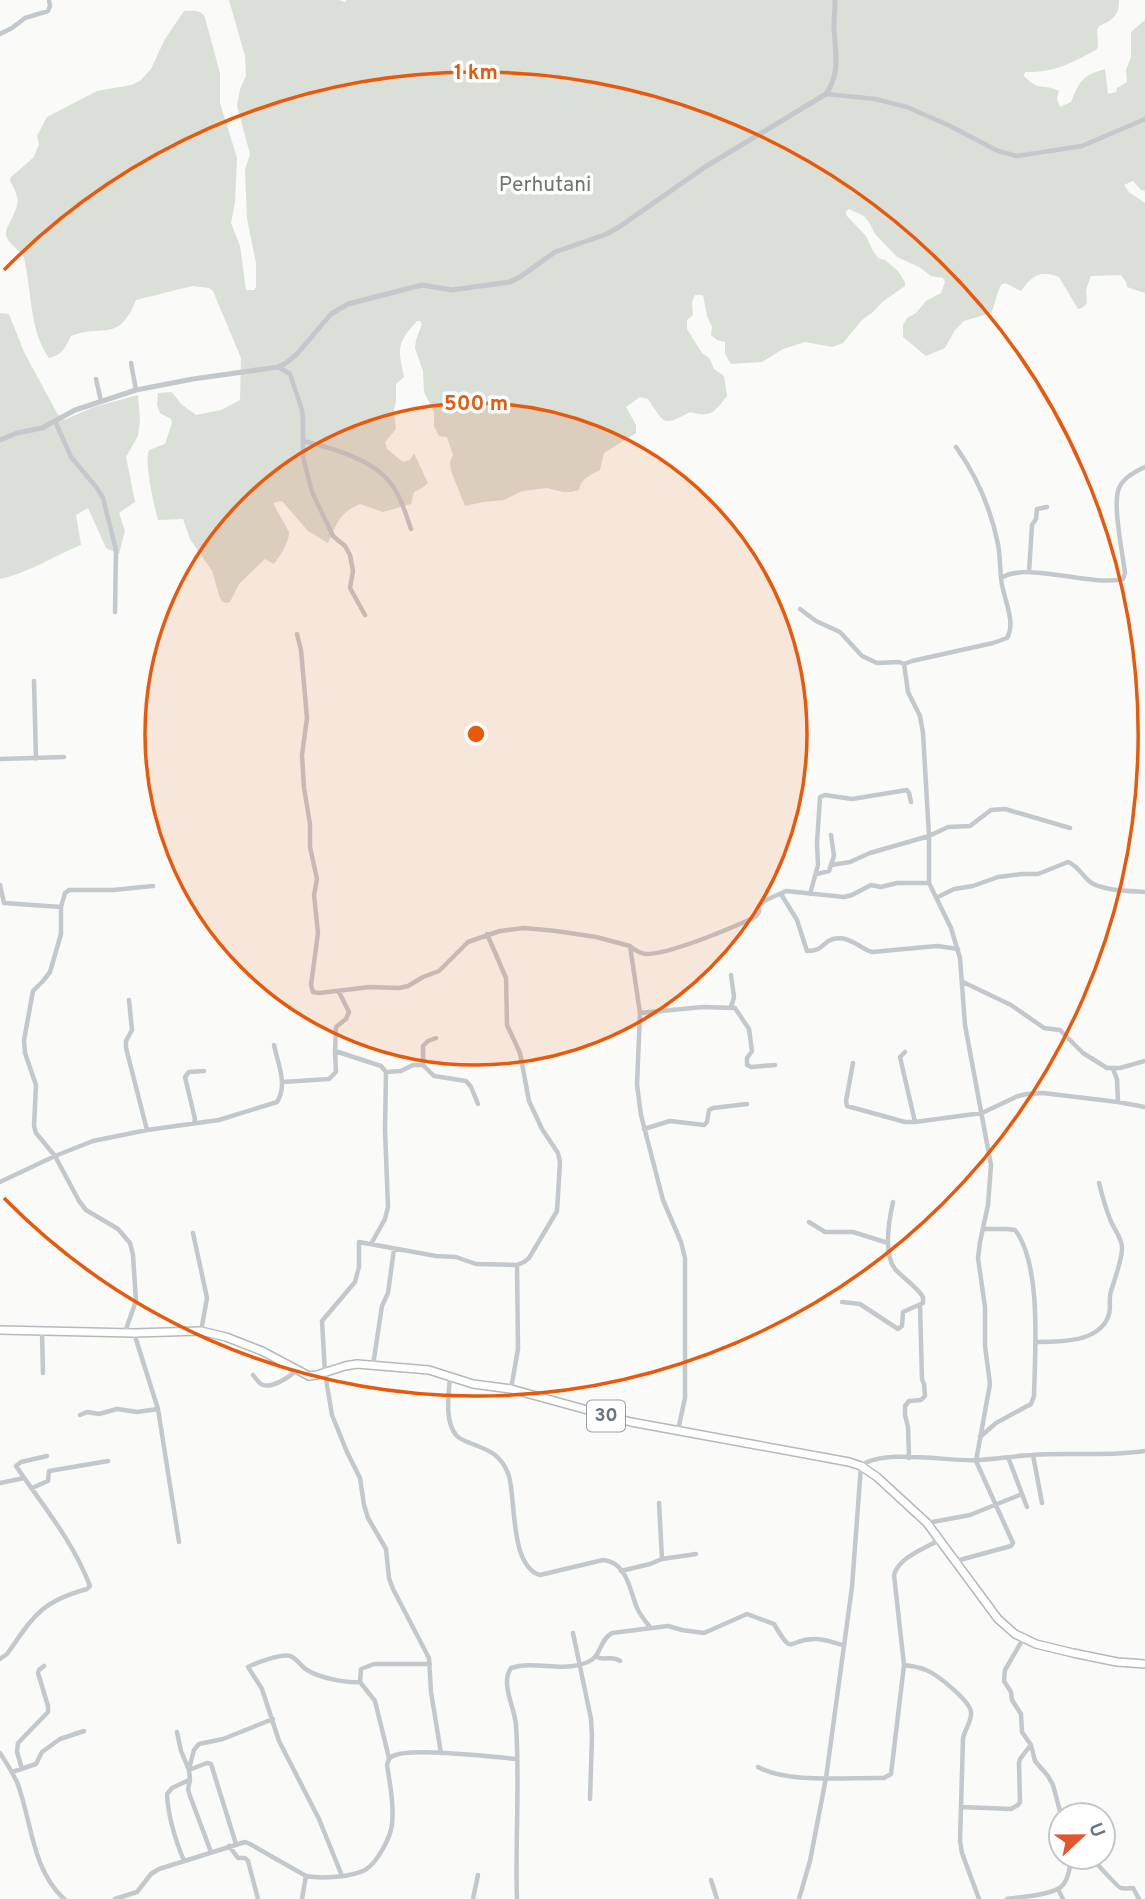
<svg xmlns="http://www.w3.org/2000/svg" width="1145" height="1899" viewBox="0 0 1145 1899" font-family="Overpass,sans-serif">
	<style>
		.green { fill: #dadfd7 }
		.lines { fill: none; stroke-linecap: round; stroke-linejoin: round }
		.trunk-casing { stroke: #b4b9bd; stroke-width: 10 }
		.minor { stroke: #c3c8cc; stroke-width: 4.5 }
		.tertiary { stroke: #c3c8cc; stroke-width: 5 }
		.trunk { stroke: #fff; stroke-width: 7 }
		.ring { fill: none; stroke: #e8590c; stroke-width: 3.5 }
		.labels { text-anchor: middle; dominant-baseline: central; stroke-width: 7; stroke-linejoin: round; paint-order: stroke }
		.shield { fill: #fff; stroke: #939fa8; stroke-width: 2 }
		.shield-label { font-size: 19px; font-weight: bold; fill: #657683 }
		.park-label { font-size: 21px; fill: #687a64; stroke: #fff }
		.centre { fill: #e8590c; stroke: #fff; stroke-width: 3.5 }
		.ring-label { font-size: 21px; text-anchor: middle; font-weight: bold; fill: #e8590c; stroke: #fff; stroke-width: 7; stroke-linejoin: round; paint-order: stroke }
	</style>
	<rect width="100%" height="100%" fill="#fafaf8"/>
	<!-- green -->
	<path class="green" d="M229 0H339L344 2 347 0H1119C1119 16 1113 20 1099 26L1097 30 1098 47 1096 50C1069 64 1056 72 1025 72L1024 76C1039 92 1043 83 1059 91L1057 99 1060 107 1071 102C1080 80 1082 76 1105 69L1108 94 1116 92 1117 88 1127 82 1126 70 1131 57V32L1145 20V191L1141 190 1133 181 1124 185 1129 192 1145 203V293L1127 287 1126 282 1121 275 1091 276 1086 290 1087 303 1082 308 1078 309 1059 277C1039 269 1032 276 1021 291L1005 283 1001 285C996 294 996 303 991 313L964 321 955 330 945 348 926 356 903 337V325L907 318 916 313 926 301 941 293 945 282 943 278 931 276 919 267 897 257 875 234 869 222 864 216 849 209 846 211V215L866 236 873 251 878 258 885 260 898 271 905 282V286L882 302 873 312 862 320 843 343 832 347 805 342 783 349 762 362 731 364 725 354V342L717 340 711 335 712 327 707 316 703 295H695L692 302 693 315 687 320V329L702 353 709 358 714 369 724 376 727 396C714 412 712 418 690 412 662 427 665 424 648 399L640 397 626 407 636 425V433L604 453 600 470C591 475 581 478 579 490L571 492H563L547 488 522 491 504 500 484 502 465 506 451 471 450 462 453 455 447 437 439 436 434 426V412L424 392 423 371 415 348 416 340 422 324 420 321H417C396 344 398 348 404 377L396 384V401L394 409 396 429 385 442 387 449 403 462 410 460 414 453 428 483 422 488 414 492 411 504 383 512 360 504C338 514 338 522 328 543L308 531 282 501 273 503 289 532C289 544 280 555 274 564L265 559 239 584 230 602 226 603 222 601 220 598 212 571 190 539 183 519 158 520C154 506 144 461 149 450L165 444 172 423 171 419 160 413 157 405 158 393 172 392 181 404 196 415 221 410 240 400 241 358 213 291 209 288 192 286 136 300C118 344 104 323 71 336 65 348 62 355 49 358 29 330 32 291 24 258 21 249 4 242 6 232 6 228 9 225 10 222 19 203 21 200 10 181L11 177 34 157 39 144 37 136 47 117 97 91 131 85 140 81 151 69 165 39 184 11C192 11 202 9 205 18L220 73V103L237 158 235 202 231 223 240 246 246 290H254L256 287V263L247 219 245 170 250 154 237 106 240 89 246 76 245 56Z
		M0 313 9 314 24 352 57 413 64 420 94 407 138 395 140 420 138 436 126 457 135 502 119 513 125 531 119 554 106 548 88 508 76 515 81 545C54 556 28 573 0 579Z"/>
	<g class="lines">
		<!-- trunk casing -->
		<g class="trunk-casing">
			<path id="trunk" d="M0 1330 134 1333 201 1331 226 1337 262 1351 309 1376 317 1375 345 1366 357 1364 429 1370 473 1384 511 1389 631 1422 849 1462 861 1466 877 1477 927 1523 998 1619 1015 1634 1036 1644 1073 1653 1117 1662 1145 1664"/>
		</g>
		<!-- minor -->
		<path class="minor" d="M0 34 12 28 25 18 48 11 50 6 49 0
			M826 94 875 99 907 107 950 126 998 151 1017 156 1082 146 1145 119
			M131 363 136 390
			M279 367 290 374 302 410 303 419V457L312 492 333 536 345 546 350 555 353 571 350 588 365 615
			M96 379 101 401
			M55 421 71 457 97 488 103 498 116 550 115 612
			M303 441C332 448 377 460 394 488 402 500 406 515 411 529
			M956 447C976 475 991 510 998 544 1000 555 1000 567 1001 578
			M1029 572 1032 525 1036 519 1037 509 1047 507
			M800 609 816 621 840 632 862 656 877 663 899 662 904 664 908 692 920 716 923 733 929 836V883L951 928 960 958 965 1025 991 1165 988 1205 980 1242 978 1258 985 1307V1346L990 1384 976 1461 1013 1543 1011 1546 956 1561
			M297 634 301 650 307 718 302 755 304 788 310 824V847L317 879 314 895 318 933 311 985 313 992 319 993 370 987 399 988 408 986 423 977 439 971 468 942 500 931 524 928 556 931 596 937 630 946 640 1013 637 1085 641 1115 663 1200 681 1242 685 1258V1398L678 1430
			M904 664 912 661 993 643 1007 638C1017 621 1002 596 1001 578 1028 561 1089 587 1123 579L1125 573C1123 555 1112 504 1119 488 1123 478 1136 471 1145 467
			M34 681 36 759
			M0 759 64 757
			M831 865 850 862 870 853 929 836 948 827 970 826 991 810 1005 809 1070 828
			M817 874 829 871 834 856 831 835
			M0 885 4 903 61 907V934L50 972 43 981 33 991 24 1040 25 1053 36 1085 34 1126 36 1133 55 1156 79 1201 86 1210 118 1229 130 1243 133 1255 136 1301 125 1332
			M781 894 797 920 807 951C824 951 822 942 833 939 849 935 859 948 872 952L937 946 958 949
			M810 894 818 865 817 843 820 797 825 795 852 799 907 790 909 793 911 802
			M936 898 954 889 973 886 998 877 1022 874H1038L1068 862C1078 866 1082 875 1089 881 1101 891 1130 891 1145 892
			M61 907 65 893 69 890H113L153 886
			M487 934 506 978 507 1025 520 1053 529 1101 542 1129 558 1153 560 1162 557 1211 529 1258 524 1262 517 1265
			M631 947C635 950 639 953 645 954 668 955 732 928 755 917L759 912V906L764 901 786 891 844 897 852 895 871 885 881 887 897 883H929
			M731 975 734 997 731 1007
			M963 982 1011 1005 1044 1028 1060 1030 1083 1053 1107 1068H1120L1145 1061
			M339 992 349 1012 346 1019 336 1027 335 1051 381 1066 386 1072 385 1130 388 1207 385 1219 371 1244
			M129 1000 132 1030 126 1041V1048L147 1130
			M640 1013 703 1007 735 1008 749 1029 752 1051 747 1058V1065L751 1067 775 1065
			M905 1052 900 1057 915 1122
			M853 1063 846 1101 847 1106 905 1122H915L982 1113 1018 1096 1027 1094 1043 1093 1118 1102 1145 1107
			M423 1065V1046L428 1041 436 1038
			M1113 1069 1117 1079 1118 1102
			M386 1072 401 1071 413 1065H423L434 1076 466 1081 471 1087 478 1104
			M283 1082 329 1079 336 1072 335 1051
			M194 1123 195 1119 185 1077 189 1072 204 1071
			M644 1129 670 1121 704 1125 707 1122 709 1110 713 1108 747 1104
			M0 1182 55 1156 93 1141 147 1130 219 1120 277 1102C288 1085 278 1064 274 1045
			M809 1222 825 1232H853L888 1243
			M193 1233 207 1298 201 1331
			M842 1302 860 1304 898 1329 902 1326 903 1312 923 1303V1297C916 1286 904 1279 895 1269 883 1253 889 1220 893 1202
			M42 1331 43 1373
			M134 1333 158 1409 179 1542
			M1036 1342C1058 1342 1098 1343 1108 1317 1112 1309 1108 1300 1111 1291 1114 1282 1122 1258 1122 1249 1123 1239 1113 1228 1110 1219 1105 1207 1102 1195 1099 1183
			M373 1365 382 1306 388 1293 394 1249
			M253 1375C254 1376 259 1383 261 1384 270 1390 290 1377 296 1370
			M450 1376C449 1394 444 1420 456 1435 459 1439 465 1441 470 1443 489 1450 502 1455 509 1476 516 1502 510 1566 540 1575L603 1560C627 1562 630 1591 637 1608 640 1615 645 1621 650 1627
			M80 1415 87 1412 99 1414 117 1409 137 1412 158 1409
			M980 1437 996 1423 1031 1404 1034 1396C1035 1352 1042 1265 1015 1230L1007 1229H984
			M1033 1455 1042 1503
			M1008 1457 1027 1507
			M909 1458 908 1427 905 1415V1406L909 1401 921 1400 925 1396 924 1384 922 1379 920 1305
			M0 1483 24 1478
			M32 1488 48 1481 49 1471 108 1461
			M659 1503 662 1559
			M927 1523 970 1515 1022 1494
			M621 1571 650 1564 662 1559 696 1554
			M573 1633 591 1719 592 1736 590 1799
			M1023 1639 1005 1670 1004 1681 1011 1692 1012 1700 1021 1714 1022 1732 1031 1745 1035 1761 1048 1776 1053 1785 1061 1815
			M597 1657C605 1661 612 1655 620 1661
			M0 1659 7 1654C34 1616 40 1602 87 1589L90 1586C73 1541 43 1506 16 1466L21 1462 47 1456
			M904 1665C912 1666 919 1667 926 1670 937 1674 970 1701 971 1712 972 1722 964 1730 963 1739L960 1841 962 1853 979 1899
			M177 1732 181 1751 189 1770 190 1780 188 1789 190 1796 211 1852
			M0 1753C6 1762 12 1772 17 1782 32 1821 31 1868 64 1899
			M441 1753 431 1692 429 1658 393 1589 389 1578 386 1549 368 1518 364 1505 360 1478 347 1452 332 1415 325 1373 322 1321 355 1282 359 1267V1242L436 1256 456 1257 476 1264 517 1265 518 1349 511 1389
			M389 1758 375 1701 360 1682 361 1669 374 1664H430
			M758 1767C790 1784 847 1777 884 1778L891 1774 904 1665 894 1575C899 1557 924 1549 939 1540
			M22 1769 17 1752 18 1743 48 1712V1706L38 1673 39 1670 44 1666
			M189 1769 194 1750 199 1744 223 1739 273 1719
			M189 1770 207 1763 211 1764 236 1844
			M12 1772 36 1764 42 1752 60 1739 84 1731
			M961 1807 1011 1809 1018 1805 1020 1802 1019 1763 1020 1759 1030 1746
			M229 1846 238 1858H245L248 1861 258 1899
			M1090 1857C1096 1862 1118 1888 1121 1888 1125 1889 1129 1888 1133 1888L1139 1899
			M184 1861C175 1839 168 1817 167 1794L172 1788 189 1780
			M306 1876C321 1879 352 1877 365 1870 377 1863 391 1837 392 1824 394 1805 390 1784 387 1765 389 1759 388 1759 393 1756 411 1747 493 1757 517 1759
			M342 1876 319 1819 279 1741 262 1689 248 1667C256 1663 282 1653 290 1656 297 1658 301 1667 307 1670 320 1678 345 1683 360 1682
			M711 1880 717 1899
			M1058 1889 1063 1899
			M115 1899 137 1892 151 1874 159 1869 245 1842 250 1844 306 1876 302 1899
			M473 1899 478 1875
			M517 1899C515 1841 520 1783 516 1725 515 1708 500 1684 511 1668 535 1660 563 1673 588 1662 602 1656 599 1640 612 1633L668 1626 682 1630 704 1633 747 1614 774 1624C794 1658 787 1639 814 1639 823 1638 834 1643 843 1645
			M799 1899 810 1861 826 1778 852 1587 861 1466C883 1448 949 1462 978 1460 996 1459 1014 1456 1032 1455 1070 1452 1107 1457 1145 1451
			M1007 1899C1020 1897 1055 1895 1063 1885 1069 1878 1070 1866 1072 1857"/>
		<!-- tertiary -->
		<path class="tertiary" d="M0 440 17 433 42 428 75 410 136 390 193 379 278 367 286 363 297 354 331 314 348 304 422 285 452 290 510 282 520 277 555 252 607 234 622 225 705 167 826 94C841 73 835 52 834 28 834 19 835 9 835 0"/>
		<!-- trunk -->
		<use href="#trunk" class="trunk"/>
	</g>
	<!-- distance rings -->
	<circle cx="476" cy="734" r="331" fill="#e8590c" fill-opacity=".12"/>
	<g class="ring">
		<circle cx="476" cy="734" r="331"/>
		<path d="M4 270A662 662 0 1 1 4 1198"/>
	</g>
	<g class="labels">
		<!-- shield labels -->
		<rect class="shield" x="587" y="1400.5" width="38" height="31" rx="5"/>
		<g class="shield-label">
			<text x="606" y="1416">30</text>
		</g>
		<!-- park labels -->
		<g class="park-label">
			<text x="545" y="185">Perhutani</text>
		</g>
	</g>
	<circle cx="476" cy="734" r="10" class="centre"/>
	<g class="ring-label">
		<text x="476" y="79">1 km</text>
		<text x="476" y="410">500 m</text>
	</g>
	<!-- north arrow -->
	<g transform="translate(1082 1836) rotate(68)"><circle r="33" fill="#ffffff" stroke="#c1c8cd" stroke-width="2"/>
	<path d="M0-5L12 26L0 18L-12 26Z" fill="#e4572e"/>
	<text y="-10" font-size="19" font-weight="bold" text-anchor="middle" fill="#657683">U</text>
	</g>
</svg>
